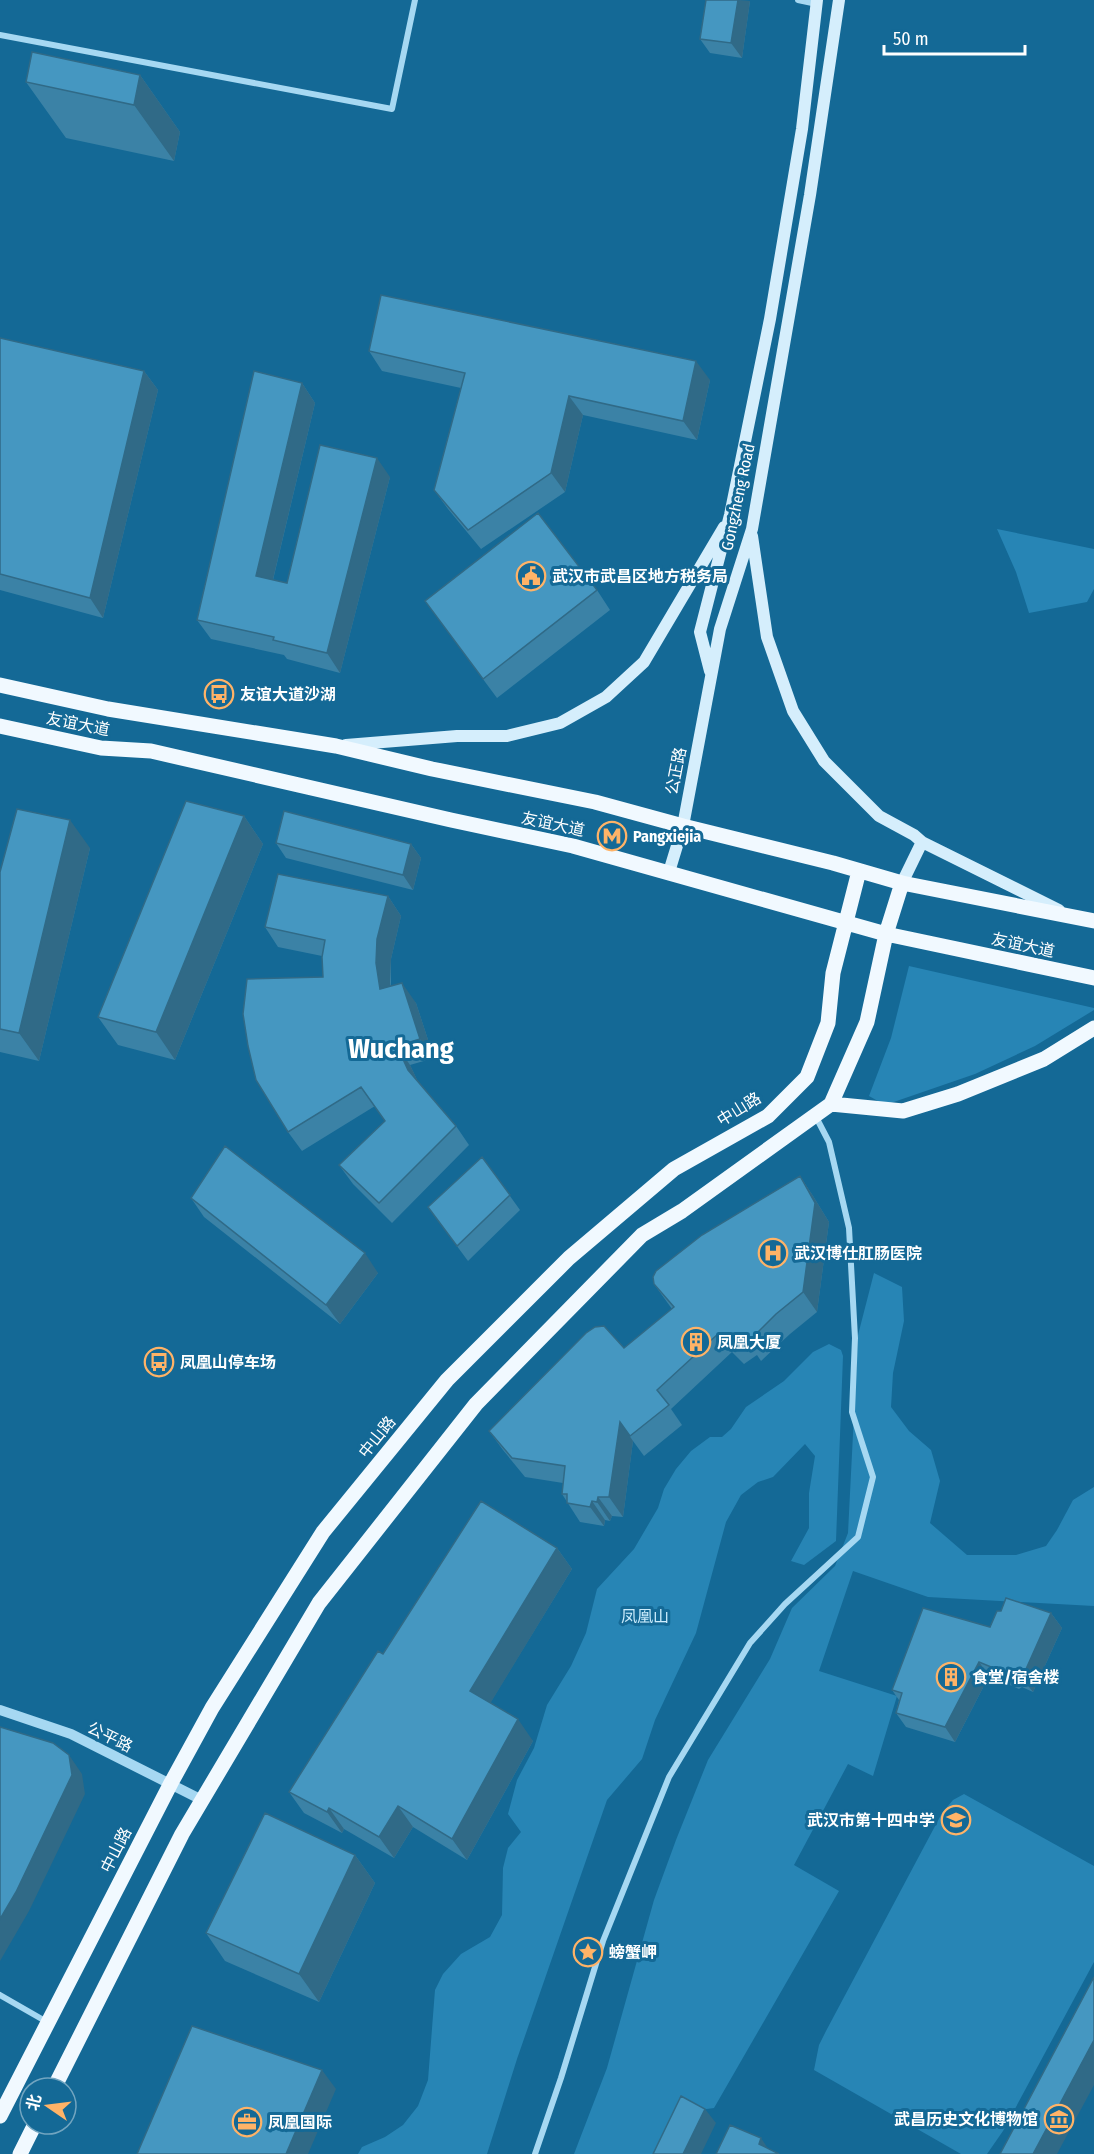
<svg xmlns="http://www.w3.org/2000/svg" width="1094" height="2154" viewBox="0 0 1094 2154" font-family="'Fira Sans Condensed','Noto Sans SC',sans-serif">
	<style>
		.green { fill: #2785b5 }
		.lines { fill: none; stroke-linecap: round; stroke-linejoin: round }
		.minor { stroke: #a6d8f2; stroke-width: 6 }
		.tertiary { stroke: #a6d8f2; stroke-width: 10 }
		.secondary { stroke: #d5eefc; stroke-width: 12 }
		.primary { stroke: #f1f9ff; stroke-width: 15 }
		.wall { fill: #3b82a6 }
		.shaded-wall { fill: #306a87 }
		.building { fill: #4597c1; stroke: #306a87; stroke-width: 1.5 }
		.labels { text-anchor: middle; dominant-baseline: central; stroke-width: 6; stroke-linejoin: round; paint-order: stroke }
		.street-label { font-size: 16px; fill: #fff; stroke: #146996 }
		.poi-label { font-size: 16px; font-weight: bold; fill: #fff; stroke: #146996; text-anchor: start }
		.park-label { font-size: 16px; fill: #cdedfd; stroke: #146996 }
		.town-label { font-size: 28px; font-weight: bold; fill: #fff; stroke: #146996 }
	</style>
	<rect width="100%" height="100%" fill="#146996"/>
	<!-- green -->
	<path class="green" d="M997 529 1094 549V589L1087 602 1029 613 1016 572Z
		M909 966 1094 1008V1010L1035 1046 975 1074 885 1105 869 1096 891 1038Z
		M874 1273 902 1287 904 1321 893 1373 891 1407 909 1431 931 1450 940 1481 930 1523 967 1555H1016L1046 1546 1057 1530 1073 1500 1094 1487V1606L928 1597 853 1571 819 1671 897 1696 873 1776 848 1764 794 1865 839 1891 714 2108 677 2113 659 2154H574L607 2068 654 1900 676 1840 708 1760 770 1659 792 1608 835 1566 848 1533 858 1335Z
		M829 1344 841 1350 843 1356 836 1541 804 1565 791 1561 809 1528V1493L815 1456 805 1444 773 1477 758 1482 741 1495 726 1522 696 1633 655 1720 642 1759 607 1800 517 2059 487 2154H358L362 2147 385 2137 403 2125 418 2106 428 2080 435 1990 443 1974 461 1954 490 1937 502 1915 503 1868 508 1848 521 1832 508 1814 517 1780 534 1748 547 1705 571 1666 586 1633 597 1589 634 1549 658 1508 664 1489 676 1469 691 1451 710 1437H722L731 1429 746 1407 784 1381 813 1352Z
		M964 1794 1094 1866V1962L1003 2131 987 2154H961L814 2070 819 2045 826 2031 942 1813 953 1800Z"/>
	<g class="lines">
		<!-- minor -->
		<path class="minor" d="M798 0 817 4
			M0 35 392 109 415 0
			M0 1995 47 2022
			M535 2154 561 2078 603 1941 669 1777 750 1643 785 1604 858 1537 873 1477 852 1412 855 1338 849 1228 829 1142 816 1117"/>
		<!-- tertiary -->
		<path class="tertiary" d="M0 1710 71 1734 202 1800"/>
		<!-- secondary -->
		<path class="secondary" d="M752 536 767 637 793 711 824 761 879 816 914 835 922 842 902 883
			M710 671 700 632 730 515 770 319 802 129 817 0
			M346 745 457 736H507L560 723 606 697 644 662 724 527
			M922 842 1059 910
			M669 872 683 826 720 629 752 529 810 195 839 0"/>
		<!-- primary -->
		<path class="primary" d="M0 685 108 709 336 746 432 769 595 802 683 826 833 863 902 883 1094 921
			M0 726 101 748 151 751 451 820 573 846 886 934 1094 978
			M831 1104 903 1111 958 1094 1044 1059 1094 1028
			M54 2088 182 1834 319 1603 476 1404 642 1235 682 1211 831 1104 867 1022 886 934 902 883
			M0 2116 171 1783 212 1708 323 1532 447 1380 569 1258 674 1169 768 1116 807 1077 828 1023 833 973 859 871
			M20 2154 35 2124"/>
	</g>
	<!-- wall -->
	<path class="wall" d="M706 0 750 1 742 58 710 53 700 39Z
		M140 75 180 132 174 161 66 138 26 82Z
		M0 338 144 371 158 390 103 618 0 590Z
		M369 351 710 380 697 440 583 415 565 492 481 549 448 509 434 490 461 388 382 371Z
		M302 383 315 403 273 580 287 583 390 477 340 673 287 659 284 655 211 639 197 620Z
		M597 590 610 610 497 698 425 601Z
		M244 816 263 844 175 1060 118 1045 98 1017Z
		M276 843 411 844 421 858 413 890 286 858Z
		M90 848 39 1061 0 1052V872Z
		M388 896 401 916 391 959V986L416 1003 434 1058 410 1065 418 1082 456 1126 469 1145 392 1223 353 1184 339 1165 385 1121 375 1106 302 1151 288 1132 323 977 322 956 278 947 265 927Z
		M482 1157 520 1210 468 1261 428 1207Z
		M800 1176 813 1196 829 1222 817 1312 790 1334 761 1361 757 1355 744 1364 732 1352 671 1409 682 1425 644 1456 633 1441 623 1517 612 1516 610 1521 605 1520 604 1526 580 1522 562 1494 563 1483 525 1477 503 1450 489 1431 624 1348 672 1309 654 1284Z
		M191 1198 378 1273 340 1324 204 1217Z
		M557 1548 572 1569 490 1703 533 1741 467 1860 413 1827 394 1858 344 1829 342 1833 304 1813 289 1792 383 1654Z
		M1001 1611 1051 1613 1062 1628 1033 1692 1022 1687 1019 1689 989 1676 955 1742 906 1727 896 1713 899 1700 892 1690 990 1627Z
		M355 1855 375 1883 319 2002 225 1961 206 1933Z"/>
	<!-- shaded-wall -->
	<path class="shaded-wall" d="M738 0 750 1 742 58 731 43Z
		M140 75 180 132 174 161 134 105Z
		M696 361 710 380 697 440 683 421Z
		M144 371 158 390 103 618 90 598Z
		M302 383 315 403 269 596 256 576Z
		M569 396 583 415 565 492 551 473Z
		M377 458 390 477 340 673 327 653Z
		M244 816 263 844 175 1060 156 1032Z
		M70 820 90 848 39 1061 19 1033Z
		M411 844 421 858 413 890 403 875Z
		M388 896 401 916 391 959 390 982 393 1008 380 989 376 963 377 939Z
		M402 983 416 1003 434 1058 420 1039Z
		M397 1046 410 1065 422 1090 408 1070Z
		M800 1176 813 1196 829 1222 817 1312 803 1292Z
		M365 1253 378 1273 340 1324 326 1305Z
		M620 1422 633 1441 623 1517 609 1497Z
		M598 1497 612 1516 610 1521 597 1502Z
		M592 1501 605 1520 604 1526 590 1507Z
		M557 1548 572 1569 485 1712 470 1691Z
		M1051 1613 1062 1628 1033 1692 1022 1678Z
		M979 1662 989 1676 955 1742 945 1727Z
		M518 1719 533 1741 467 1860 452 1839Z
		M69 1755 82 1774 85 1794 29 1911 0 1961V1919Z
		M398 1806 413 1827 394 1858 379 1837Z
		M329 1808 344 1829 342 1833 327 1812Z
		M355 1855 375 1883 319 2002 299 1974Z
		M1094 2040V2085L1057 2154H1033Z
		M322 2070 336 2089 308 2154H286Z
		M705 2109 716 2123 701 2154H683Z
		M761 2138 771 2153 759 2144Z"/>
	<!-- building -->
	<path class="building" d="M706 0H738L731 43 700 39Z
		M32 52 140 75 134 105 26 82Z
		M381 295 696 361 683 421 569 396 551 473 468 530 434 490 465 373 369 351Z
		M0 338 144 371 90 598 0 574Z
		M254 371 302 383 256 576 287 583 320 445 377 458 327 653 273 640 274 637 197 620Z
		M538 513 597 590 483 679 425 601Z
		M186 801 244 816 156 1032 98 1017Z
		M17 809 70 820 19 1033 0 1029V872Z
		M284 811 411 844 403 875 276 843Z
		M278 874 388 896 377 939 376 963 380 989 402 983 420 1039 397 1046 408 1070 456 1126 379 1203 339 1165 385 1121 361 1087 288 1132 256 1080 248 1046 243 1014 247 979 323 977 322 957 325 940 265 927Z
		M225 1146 365 1253 326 1305 191 1198Z
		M482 1157 510 1195 457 1246 428 1207Z
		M800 1176 815 1203 803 1292 776 1314 748 1342 745 1335 730 1345 719 1333 657 1390 669 1405 630 1436 620 1422 609 1497H598L597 1502 592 1501 590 1507 567 1503V1494H562L565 1466 512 1458 489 1431 586 1333 595 1327 604 1326 624 1348 674 1307 654 1284 653 1277 656 1271 702 1235Z
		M481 1501 557 1548 470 1691 518 1719 452 1839 398 1806 379 1837 329 1808 327 1812 289 1792 378 1651 383 1654Z
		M1006 1598 1051 1613 1022 1678 1012 1672 1008 1674 979 1662 945 1727 896 1713 902 1693 892 1690 923 1608 990 1627 997 1611H1001Z
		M0 1727 53 1743 69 1755 72 1775 16 1892 0 1919Z
		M265 1813 355 1855 299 1974 206 1933Z
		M1094 1977V2040L1033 2154H1000Z
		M192 2026 322 2070 286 2154H137Z
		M681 2096 705 2109 683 2154H653Z
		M730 2125 761 2138 759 2144 779 2154H716Z"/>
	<!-- icons -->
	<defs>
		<g id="civic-ring" transform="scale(1.5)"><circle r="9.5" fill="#146996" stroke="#ffb367" stroke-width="1.5"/><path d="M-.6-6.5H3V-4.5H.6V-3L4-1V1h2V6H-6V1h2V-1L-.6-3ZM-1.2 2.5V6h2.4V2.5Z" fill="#ffb367"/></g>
		<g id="bus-ring" transform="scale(1.5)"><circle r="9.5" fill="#146996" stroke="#ffb367" stroke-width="1.5"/><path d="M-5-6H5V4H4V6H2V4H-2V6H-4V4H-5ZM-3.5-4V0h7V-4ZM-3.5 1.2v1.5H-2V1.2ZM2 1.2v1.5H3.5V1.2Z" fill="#ffb367"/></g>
		<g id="metro-ring" transform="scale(1.5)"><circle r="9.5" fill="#146996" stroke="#ffb367" stroke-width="1.5"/><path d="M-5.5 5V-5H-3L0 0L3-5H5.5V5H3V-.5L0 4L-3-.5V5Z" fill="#ffb367"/></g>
		<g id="hospital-ring" transform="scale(1.5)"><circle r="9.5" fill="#146996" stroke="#ffb367" stroke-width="1.5"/><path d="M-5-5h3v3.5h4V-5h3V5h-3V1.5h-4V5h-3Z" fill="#ffb367"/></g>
		<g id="building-ring" transform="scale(1.5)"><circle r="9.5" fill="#146996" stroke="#ffb367" stroke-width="1.5"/><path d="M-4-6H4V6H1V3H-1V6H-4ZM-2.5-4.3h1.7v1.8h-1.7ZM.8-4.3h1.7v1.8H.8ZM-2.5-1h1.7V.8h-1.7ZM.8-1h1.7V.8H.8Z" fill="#ffb367"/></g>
		<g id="school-ring" transform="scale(1.5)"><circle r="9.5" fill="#146996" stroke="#ffb367" stroke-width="1.5"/><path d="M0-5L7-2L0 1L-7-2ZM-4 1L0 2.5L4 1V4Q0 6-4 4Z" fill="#ffb367"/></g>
		<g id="sight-ring" transform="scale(1.5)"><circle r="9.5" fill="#146996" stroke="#ffb367" stroke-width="1.5"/><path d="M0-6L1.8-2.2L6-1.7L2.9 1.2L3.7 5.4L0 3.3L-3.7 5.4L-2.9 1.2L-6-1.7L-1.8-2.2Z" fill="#ffb367"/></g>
		<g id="museum-ring" transform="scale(1.5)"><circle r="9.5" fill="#146996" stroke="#ffb367" stroke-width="1.5"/><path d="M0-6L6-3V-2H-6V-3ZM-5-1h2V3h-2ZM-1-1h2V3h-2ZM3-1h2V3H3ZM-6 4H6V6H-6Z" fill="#ffb367"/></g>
		<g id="office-ring" transform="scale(1.5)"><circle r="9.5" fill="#146996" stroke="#ffb367" stroke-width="1.5"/><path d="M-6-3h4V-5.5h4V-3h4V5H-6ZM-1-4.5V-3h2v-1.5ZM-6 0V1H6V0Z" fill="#ffb367"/></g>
	</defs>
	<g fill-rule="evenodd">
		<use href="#civic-ring" x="531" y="576"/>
		<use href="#bus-ring" x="219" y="694"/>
		<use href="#metro-ring" x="612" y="836"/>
		<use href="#hospital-ring" x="773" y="1253"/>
		<use href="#building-ring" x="696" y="1342"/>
		<use href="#bus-ring" x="159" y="1362"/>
		<use href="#building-ring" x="951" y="1677"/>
		<use href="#school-ring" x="956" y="1820"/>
		<use href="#sight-ring" x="588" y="1952"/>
		<use href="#museum-ring" x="1059" y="2119"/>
		<use href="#office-ring" x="247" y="2122"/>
	</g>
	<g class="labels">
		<!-- street labels -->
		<g class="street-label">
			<text transform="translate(738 497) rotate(-78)">Gongzheng Road</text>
			<text transform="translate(78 724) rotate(11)">友谊大道</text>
			<text transform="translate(676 771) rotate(-79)">公正路</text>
			<text transform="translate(553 824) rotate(12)">友谊大道</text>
			<text transform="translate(1023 945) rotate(12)">友谊大道</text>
			<text transform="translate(739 1109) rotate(-32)">中山路</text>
			<text transform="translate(377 1437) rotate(-51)">中山路</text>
			<text transform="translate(110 1737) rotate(26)">公平路</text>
			<text transform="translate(116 1850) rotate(-63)">中山路</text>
		</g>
		<!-- poi labels -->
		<g class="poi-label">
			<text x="552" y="576">武汉市武昌区地方税务局</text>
			<text x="240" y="694">友谊大道沙湖</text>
			<text x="633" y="836">Pangxiejia</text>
			<text x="794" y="1253">武汉博仕肛肠医院</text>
			<text x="717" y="1342">凤凰大厦</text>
			<text x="180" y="1362">凤凰山停车场</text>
			<text x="972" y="1677">食堂/宿舍楼</text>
			<text x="935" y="1820" text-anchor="end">武汉市第十四中学</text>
			<text x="609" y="1952">螃蟹岬</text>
			<text x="1038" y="2119" text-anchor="end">武昌历史文化博物馆</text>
			<text x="268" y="2122">凤凰国际</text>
		</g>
		<!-- park labels -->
		<g class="park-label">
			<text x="645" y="1616">凤凰山</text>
		</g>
		<!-- town labels -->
		<g class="town-label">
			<text x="401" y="1048">Wuchang</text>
		</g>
	</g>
	<!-- north arrow -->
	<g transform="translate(48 2106) rotate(284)"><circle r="28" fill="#146996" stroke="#72a5c0" stroke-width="1.5"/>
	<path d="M0-4.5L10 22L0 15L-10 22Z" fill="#ffb367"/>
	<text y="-9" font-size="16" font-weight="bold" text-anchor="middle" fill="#ffffff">北</text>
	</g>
	<!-- scale -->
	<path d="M884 45v9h141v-9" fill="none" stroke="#ffffff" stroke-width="3"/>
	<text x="893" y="45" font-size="18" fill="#ffffff" stroke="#146996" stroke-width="4.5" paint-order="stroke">50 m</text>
</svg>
